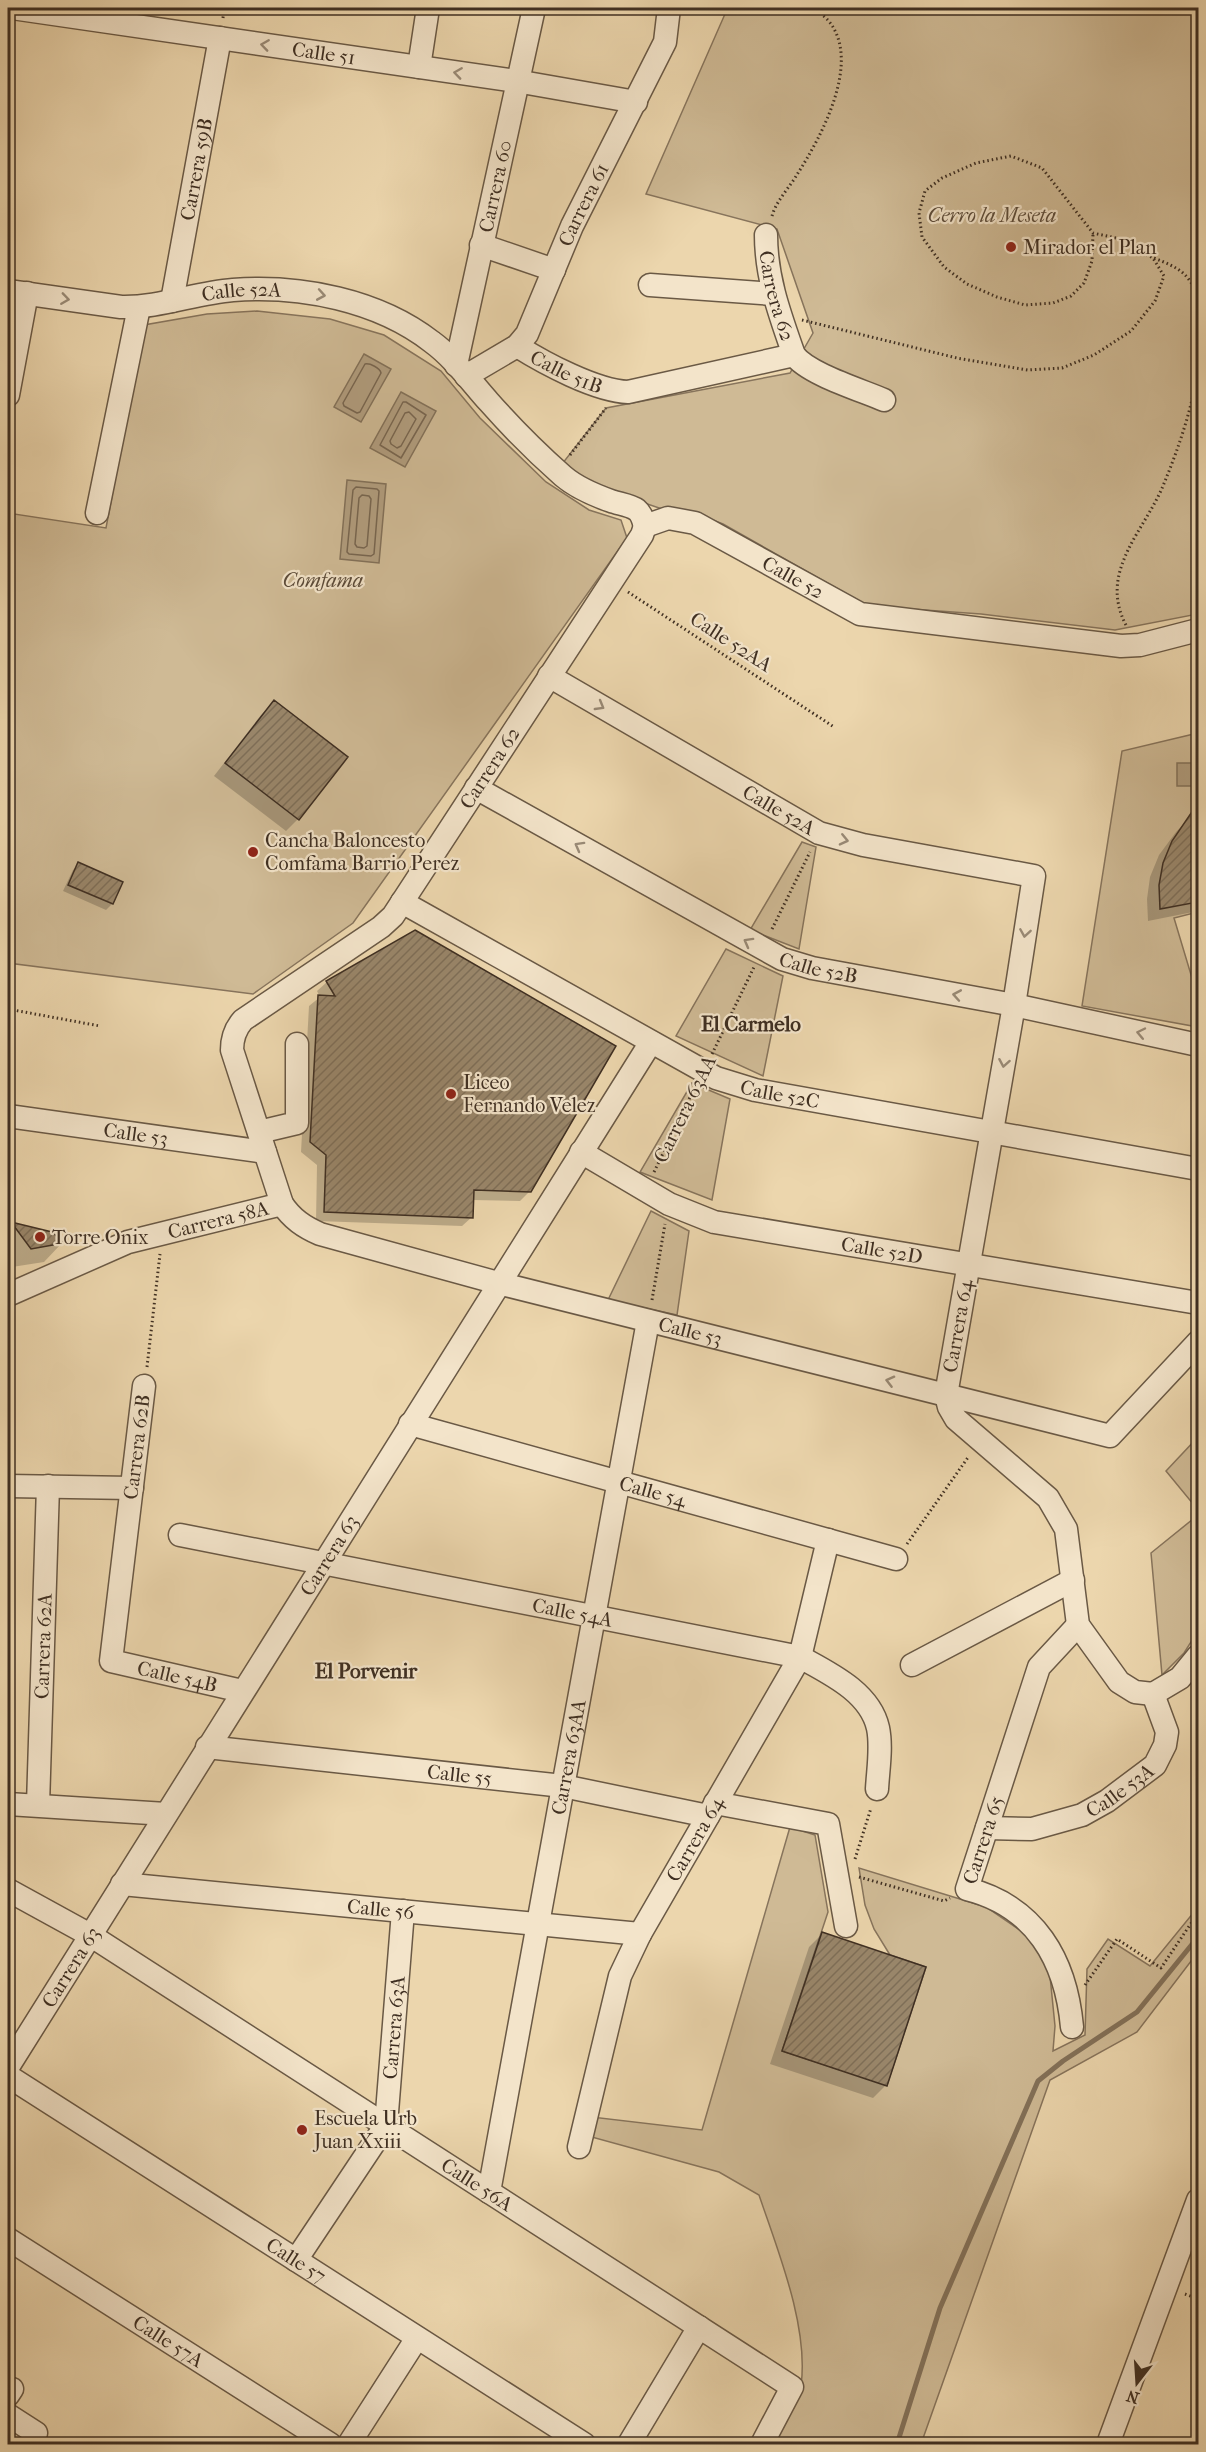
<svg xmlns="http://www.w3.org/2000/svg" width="1206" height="2452" viewBox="0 0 1206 2452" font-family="'IM FELL French Canon',serif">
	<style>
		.green { fill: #cfba95; stroke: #87745c; stroke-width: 1.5 }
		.water { fill: #b19d7e; stroke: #837159; stroke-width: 1.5 }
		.shadow { fill: #0003 }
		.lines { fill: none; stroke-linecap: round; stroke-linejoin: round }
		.shore { stroke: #786650; stroke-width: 1.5 }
		.stream { stroke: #837159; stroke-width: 5 }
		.building { fill: url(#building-hatch); stroke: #3f2f22; stroke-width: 1.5 }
		.minor-casing { stroke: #6a5945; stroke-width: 25 }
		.path { stroke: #3f2f22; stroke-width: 3; stroke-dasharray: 1.5 3; stroke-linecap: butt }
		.minor { stroke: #f3e4ca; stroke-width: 22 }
		.oneway { stroke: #998a76 }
		.poi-dot { fill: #8f2418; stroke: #f3e4ca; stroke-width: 2 }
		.labels { text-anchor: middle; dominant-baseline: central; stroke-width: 4.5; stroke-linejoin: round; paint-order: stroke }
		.street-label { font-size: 20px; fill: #3f2f22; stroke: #f3e4ca }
		.park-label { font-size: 20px; font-style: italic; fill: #5c4b39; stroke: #f3e4ca }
		.poi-label { font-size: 20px; fill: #3f2f22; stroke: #f3e4ca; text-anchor: start }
		.neighbourhood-label { font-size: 21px; font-weight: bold; fill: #3f2f22; stroke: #f3e4ca }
	</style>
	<defs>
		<pattern id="building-hatch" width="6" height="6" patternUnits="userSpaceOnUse" patternTransform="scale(1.5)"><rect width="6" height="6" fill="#99866a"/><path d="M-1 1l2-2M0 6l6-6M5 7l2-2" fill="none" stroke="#7e6e57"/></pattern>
	</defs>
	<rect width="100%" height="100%" fill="#ecd6ad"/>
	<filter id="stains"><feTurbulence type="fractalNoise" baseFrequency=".00333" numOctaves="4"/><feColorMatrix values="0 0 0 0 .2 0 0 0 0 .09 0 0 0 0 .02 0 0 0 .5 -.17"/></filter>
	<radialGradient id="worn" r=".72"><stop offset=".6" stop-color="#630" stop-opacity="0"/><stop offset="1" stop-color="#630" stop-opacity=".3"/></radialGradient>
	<!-- green -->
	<path class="green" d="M711 8H1198V614L1115 630 981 614 868 606 723 524 692 512 662 509 589 484 562 464 606 408 790 373 813 333 777 229 646 194 725 14Z
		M257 311 330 319 384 335 441 371 480 418 546 482 589 510 621 520 627 538 353 923 260 989 253 994 8 963V513L106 528 144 325 207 314Z
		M1198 733V912L1174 918 1198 998V1027L1082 1006 1122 751Z
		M802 842 816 847 799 949 750 930Z
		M726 949 783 976 763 1076 676 1036Z
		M692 1083 730 1099 712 1200 640 1172Z
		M651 1211 689 1231 677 1315 608 1300Z
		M1198 1437V1510L1166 1471Z
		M1198 1515V1631L1184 1653 1162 1675 1151 1553Z
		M790 1827 815 1835 828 1912 782 2051 887 2085 926 1967 890 1955 874 1929 865 1905 859 1868 986 1907 1027 1935 1049 1966 1055 2026 1053 2051 1085 2035 1087 1969 1108 1939 1150 1966 1198 1907V1952L1137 2032 1050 2080 921 2444H774C781 2430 799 2400 801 2386 809 2327 778 2251 759 2195L719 2172 588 2136 592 2117 702 2130Z"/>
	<!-- water -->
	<path class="water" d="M364 354 391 369 361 422 334 407Z
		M401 392 436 411 405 467 370 448Z
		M347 480 386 484 379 563 340 559Z
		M1177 763H1198V786H1177Z"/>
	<!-- shadow -->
	<path class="shadow" d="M274 702 298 819 286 831 214 776 261 715Z
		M1198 809V911L1148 921 1147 899 1150 877 1159 855 1176 832Z
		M79 864 121 883 112 904 106 910 63 891 73 870Z
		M327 982 530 1191 520 1201 472 1200V1217L462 1226 316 1221 317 1165 301 1152 309 1006 320 997 317 991Z
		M11 1224 51 1233 62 1243 44 1262 12 1267 8 1261V1228Z
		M822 1934 886 2085 873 2098 770 2064 809 1947Z"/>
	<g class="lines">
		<!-- shore -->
		<path class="shore" d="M365 364C370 363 380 368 381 373L360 412 357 413 344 406 343 403Z
			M403 402H406L426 415 401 458 380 445Z
			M409 412 416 419 401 446 397 448 391 444 390 441 405 413Z
			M356 487 377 489 379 491 374 554 371 556 349 554 347 552 353 490Z
			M362 495 369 496 371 499 367 546 364 548 357 547 355 544 359 498Z"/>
		<!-- stream -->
		<path class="stream" d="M897 2444 940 2308 1038 2081 1063 2061 1137 2012 1198 1937"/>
	</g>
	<!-- building -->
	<path class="building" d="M274 700 348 757 299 820 225 763Z
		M1198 803V902L1160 909 1159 885 1163 863 1172 841Z
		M78 862 123 882 113 904 68 885Z
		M415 930 616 1046 531 1192 474 1190 473 1218 324 1212 326 1155 310 1142 318 995 335 996 326 981Z
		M11 1222 52 1232 64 1243 31 1249Z
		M822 1932 926 1967 887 2086 782 2051Z"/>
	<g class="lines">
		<!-- minor casing -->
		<g class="minor-casing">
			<g id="minor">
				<path id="s1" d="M12 8 516 81 636 102"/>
				<path d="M419 67 428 8"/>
				<path id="s2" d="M766 235C766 278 780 315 794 355 808 374 861 390 884 400"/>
				<path d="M481 245 554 270"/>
				<path d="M650 285 773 294"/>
				<path id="s3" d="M8 291 121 307C159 308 195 293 233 290 301 285 378 300 432 342 454 358 471 382 489 402 512 428 537 453 563 476 577 488 594 495 611 501 619 504 630 505 637 510 642 514 643 520 645 526"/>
				<path id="s4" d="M172 301 220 38"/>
				<path id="s5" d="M517 346C544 363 596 391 628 392L794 355"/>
				<path id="s6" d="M456 365 534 8"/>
				<path id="s7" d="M466 376 517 346 527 334 572 226 665 42 669 8"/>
				<path d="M8 395 27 293"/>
				<path d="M97 513 139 307"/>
				<path id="s8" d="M645 526 642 535 393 916 381 927 243 1020C235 1029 232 1038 232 1050L282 1204C292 1219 304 1227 320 1234L498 1283 1110 1436 1198 1342"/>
				<path id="s9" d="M645 526 668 518 695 523 860 614 1121 646 1140 645 1198 630"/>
				<path id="s10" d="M549 676 819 833 863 845 1034 876 1014 1005 946 1395 949 1407 956 1419 1048 1498 1066 1529 1078 1625 1119 1682 1135 1692 1153 1694"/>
				<path id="s11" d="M476 788 782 959 812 968 1014 1005 1198 1045"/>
				<path id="s12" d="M402 902 716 1078 755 1090 1198 1169"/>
				<path id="s13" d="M8 1116 265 1152"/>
				<path d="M259 1132 297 1123V1044"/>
				<path id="s14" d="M581 1152 669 1204 714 1222 1198 1303"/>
				<path id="s15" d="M8 1295 128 1242 282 1204"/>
				<path id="s16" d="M144 1386 111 1661 242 1691"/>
				<path id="s17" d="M410 1424 896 1559"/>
				<path d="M8 1486 132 1488"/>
				<path id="s18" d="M180 1535 800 1657C829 1673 870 1692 878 1728 882 1747 878 1770 877 1789"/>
				<path d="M912 1665 1073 1580"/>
				<path d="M1153 1694 1180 1678 1198 1656"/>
				<path id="s19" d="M207 1747 563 1786 708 1816"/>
				<path d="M715 1803 828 1824 846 1926"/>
				<path d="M8 1804 166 1814"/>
				<path id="s20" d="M38 1805 48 1486"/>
				<path id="s21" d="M987 1828 1032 1829 1082 1815 1107 1801 1155 1765 1165 1745 1167 1732 1153 1694"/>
				<path id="s22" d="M122 1884 640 1934"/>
				<path id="s23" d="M8 1890 90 1935 792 2387 762 2444"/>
				<path id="s24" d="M1072 2027C1066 1960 1035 1906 967 1889L1039 1667 1078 1625"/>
				<path id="s25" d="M8 2067 651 1042"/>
				<path id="s26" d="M8 2076 584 2444"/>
				<path id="s27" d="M579 2147 620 1976 640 1934 800 1657 828 1540"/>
				<path id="s28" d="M489 2192 648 1321"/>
				<path id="s29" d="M8 2239 330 2444"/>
				<path id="s30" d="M296 2260 386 2125 403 1911"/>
				<path d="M8 2395 12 2389"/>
				<path d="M8 2415 36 2433"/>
				<path d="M349 2444 417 2338"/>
				<path d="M629 2444 699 2327"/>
				<path d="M1108 2444 1198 2200"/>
			</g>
		</g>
		<!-- path -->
		<path class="path" d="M223 18 224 8
			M772 216C776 201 790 187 798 173 821 137 860 65 831 24 827 18 820 13 814 8
			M1154 258C1179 268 1190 273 1198 299
			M802 320 957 358 1028 370 1062 368 1094 355 1131 331 1155 301 1164 276 1153 258 1116 238 1093 233 1042 168 1011 156 976 163 942 178 925 191 919 213 922 237 944 267 967 284 997 297 1025 305 1053 303 1071 296 1084 283 1092 261 1093 233
			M570 455 606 408
			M628 592 834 727
			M1126 625C1097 570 1147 529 1165 481 1179 447 1194 403 1198 366
			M772 929 810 852
			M8 1009 100 1026
			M712 1054 755 965
			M654 1172 694 1089
			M652 1300 665 1224
			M147 1367 160 1254
			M907 1544 969 1456
			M855 1859 871 1808
			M859 1877 944 1901 950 1898
			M1085 1985 1117 1939 1161 1968 1198 1913
			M1185 2294 1198 2299
			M1191 2444 1198 2426"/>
		<!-- minor -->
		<use href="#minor" class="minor"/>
	</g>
	<!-- one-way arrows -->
	<defs><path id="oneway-chevron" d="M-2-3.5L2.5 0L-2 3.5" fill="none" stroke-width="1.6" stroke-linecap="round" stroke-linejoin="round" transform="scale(1.5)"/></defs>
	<g class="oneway">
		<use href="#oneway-chevron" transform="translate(265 45) rotate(-172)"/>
		<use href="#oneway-chevron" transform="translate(458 73) rotate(-172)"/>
		<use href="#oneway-chevron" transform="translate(321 295) rotate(10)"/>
		<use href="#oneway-chevron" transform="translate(65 299) rotate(8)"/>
		<use href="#oneway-chevron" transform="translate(600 706) rotate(30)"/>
		<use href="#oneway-chevron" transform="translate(844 840) rotate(13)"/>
		<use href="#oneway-chevron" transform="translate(579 846) rotate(-151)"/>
		<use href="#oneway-chevron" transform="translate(1025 933) rotate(99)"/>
		<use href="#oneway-chevron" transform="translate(748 942) rotate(-151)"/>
		<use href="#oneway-chevron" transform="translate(957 995) rotate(-170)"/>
		<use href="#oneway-chevron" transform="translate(1141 1033) rotate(-168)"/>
		<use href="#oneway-chevron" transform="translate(1004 1063) rotate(100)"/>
		<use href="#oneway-chevron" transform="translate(890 1381) rotate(-166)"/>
	</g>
	<!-- markers -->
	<g class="poi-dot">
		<circle cx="1011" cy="247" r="6"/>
		<circle cx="253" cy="852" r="6"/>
		<circle cx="451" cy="1094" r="6"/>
		<circle cx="40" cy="1237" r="6"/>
		<circle cx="302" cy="2130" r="6"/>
	</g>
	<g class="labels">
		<!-- street labels -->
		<g class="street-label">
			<text stroke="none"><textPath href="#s1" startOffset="315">Calle 51</textPath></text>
			<text stroke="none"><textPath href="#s4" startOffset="134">Carrera 59B</textPath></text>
			<text stroke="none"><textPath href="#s6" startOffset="183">Carrera 60</textPath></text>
			<text stroke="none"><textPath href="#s7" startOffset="216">Carrera 61</textPath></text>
			<text stroke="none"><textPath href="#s3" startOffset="236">Calle 52A</textPath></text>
			<text stroke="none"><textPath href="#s2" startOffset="62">Carrera 62</textPath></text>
			<text stroke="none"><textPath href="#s5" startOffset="56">Calle 51B</textPath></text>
			<text stroke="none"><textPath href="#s9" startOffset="164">Calle 52</textPath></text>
			<text transform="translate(731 642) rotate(33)">Calle 52AA</text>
			<text transform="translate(490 768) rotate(-57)">Carrera 62</text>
			<text stroke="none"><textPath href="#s10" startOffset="266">Calle 52A</textPath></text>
			<text stroke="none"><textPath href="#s11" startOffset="388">Calle 52B</textPath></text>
			<text stroke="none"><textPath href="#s12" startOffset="426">Calle 52C</textPath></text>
			<text transform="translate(685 1109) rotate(-64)">Carrera 63AA</text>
			<text stroke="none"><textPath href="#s13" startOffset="129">Calle 53</textPath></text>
			<text stroke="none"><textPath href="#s15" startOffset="224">Carrera 58A</textPath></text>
			<text stroke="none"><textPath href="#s14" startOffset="321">Calle 52D</textPath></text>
			<text transform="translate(958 1326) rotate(-80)">Carrera 64</text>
			<text stroke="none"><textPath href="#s8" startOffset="1274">Calle 53</textPath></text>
			<text transform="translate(137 1447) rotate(-83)">Carrera 62B</text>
			<text stroke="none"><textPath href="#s17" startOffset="252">Calle 54</textPath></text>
			<text stroke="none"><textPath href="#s25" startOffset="604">Carrera 63</textPath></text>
			<text stroke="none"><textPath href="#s18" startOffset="400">Calle 54A</textPath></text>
			<text stroke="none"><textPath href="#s20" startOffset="159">Carrera 62A</textPath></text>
			<text stroke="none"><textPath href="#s16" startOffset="345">Calle 54B</textPath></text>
			<text stroke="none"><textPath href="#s28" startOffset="442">Carrera 63AA</textPath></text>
			<text stroke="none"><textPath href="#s19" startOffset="254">Calle 55</textPath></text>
			<text stroke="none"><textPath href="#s21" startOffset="142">Calle 53A</textPath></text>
			<text stroke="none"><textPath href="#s24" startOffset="238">Carrera 65</textPath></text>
			<text stroke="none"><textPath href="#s27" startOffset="332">Carrera 64</textPath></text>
			<text stroke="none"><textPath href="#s22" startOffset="260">Calle 56</textPath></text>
			<text stroke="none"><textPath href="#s25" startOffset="118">Carrera 63</textPath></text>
			<text stroke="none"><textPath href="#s30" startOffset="260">Carrera 63A</textPath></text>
			<text stroke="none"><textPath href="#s23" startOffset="554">Calle 56A</textPath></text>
			<text stroke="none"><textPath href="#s26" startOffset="342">Calle 57</textPath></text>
			<text stroke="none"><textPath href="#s29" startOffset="190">Calle 57A</textPath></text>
		</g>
		<!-- park labels -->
		<g class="park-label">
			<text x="992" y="215">Cerro la Meseta</text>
			<text x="323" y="580">Comfama</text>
		</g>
		<!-- poi labels -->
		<g class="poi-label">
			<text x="1023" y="247">Mirador el Plan</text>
			<text x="265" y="840">Cancha Baloncesto<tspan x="265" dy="23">Comfama Barrio Perez</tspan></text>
			<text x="463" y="1082">Liceo<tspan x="463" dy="23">Fernando Velez</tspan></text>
			<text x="52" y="1237">Torre Onix</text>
			<text x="314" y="2118">Escuela Urb<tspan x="314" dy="23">Juan Xxiii</tspan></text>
		</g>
		<!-- neighbourhood labels -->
		<g class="neighbourhood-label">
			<text x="751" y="1024">El Carmelo</text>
			<text x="366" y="1671">El Porvenir</text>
		</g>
	</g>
	<!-- margin -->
	<rect width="1206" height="2452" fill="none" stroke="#ecd6ad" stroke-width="30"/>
	<rect x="9" y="9" width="1188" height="2434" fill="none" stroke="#3f2f22" stroke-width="3"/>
	<rect x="15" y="15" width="1176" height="2422" fill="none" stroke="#3f2f22" stroke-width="1.5"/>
	<!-- north arrow -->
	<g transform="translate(1137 2383) rotate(197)" stroke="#f3e4ca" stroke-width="4.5" paint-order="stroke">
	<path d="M0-4.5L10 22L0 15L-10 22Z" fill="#3f2f22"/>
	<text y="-9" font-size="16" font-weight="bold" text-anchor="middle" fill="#3f2f22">N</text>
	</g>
	<rect width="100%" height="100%" filter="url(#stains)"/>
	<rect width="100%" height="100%" fill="url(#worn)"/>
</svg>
